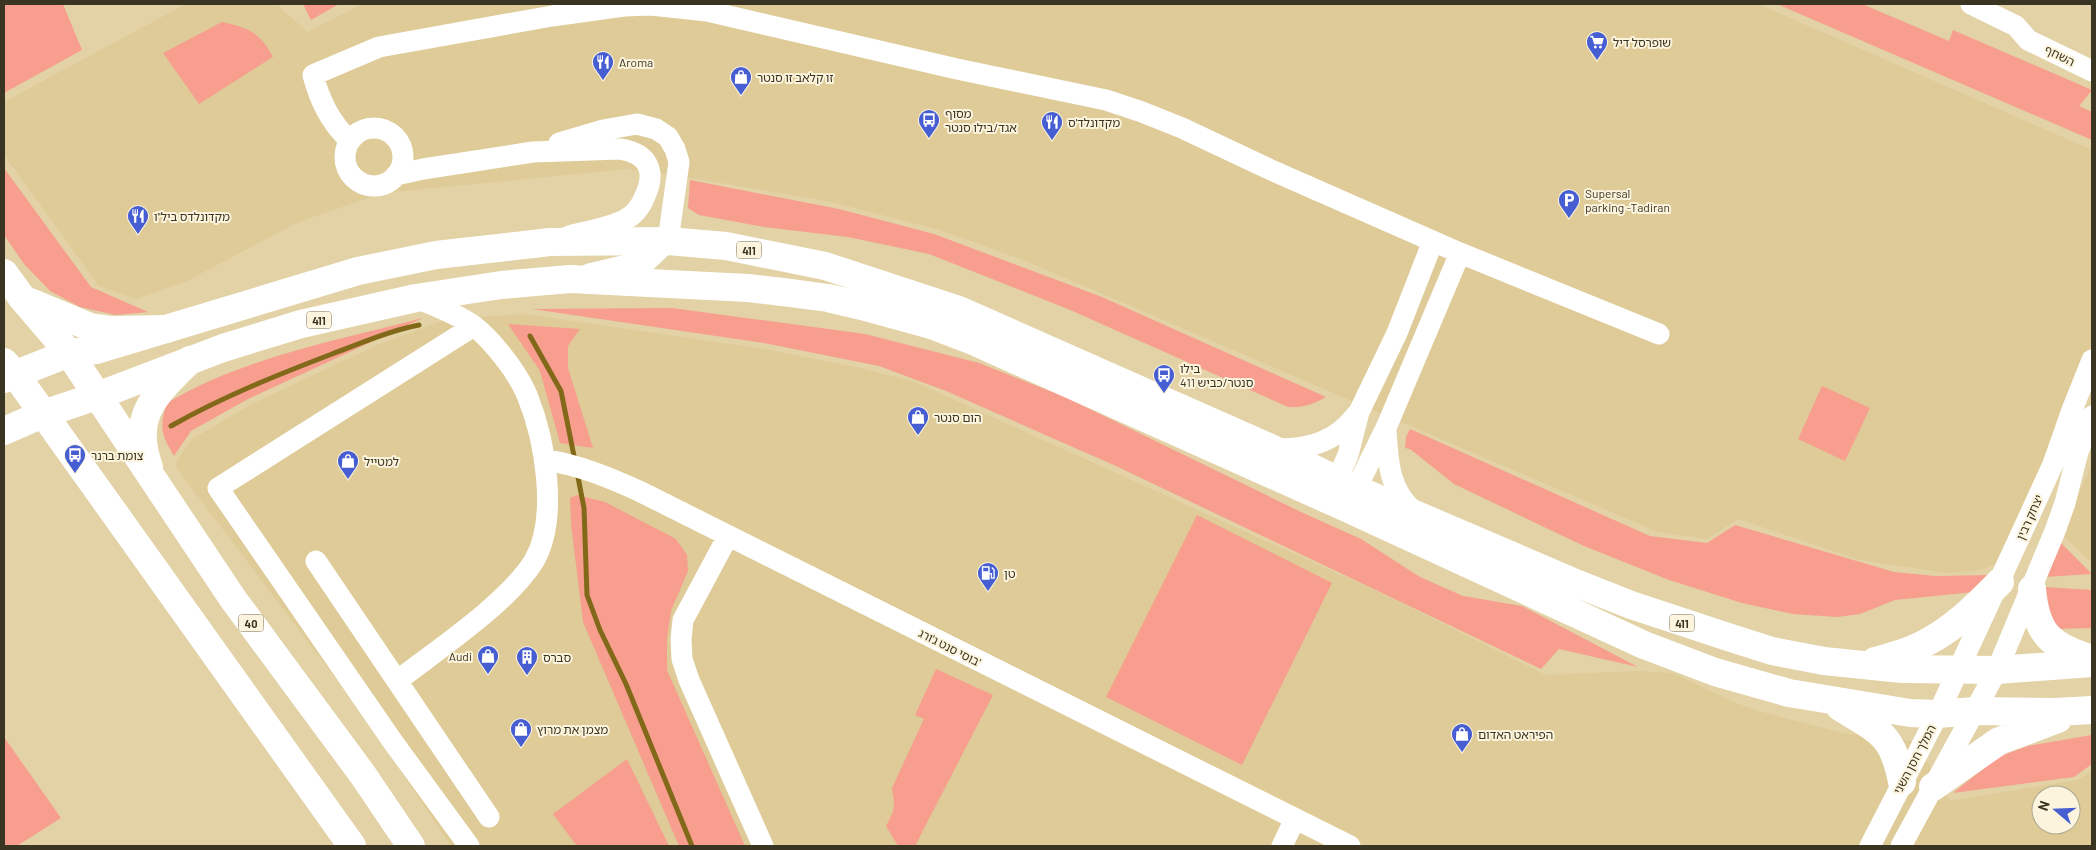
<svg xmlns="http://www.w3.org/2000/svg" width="2096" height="850" viewBox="0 0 2096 850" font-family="Barlow,'Noto Sans Hebrew',sans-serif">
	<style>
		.built { fill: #decb97; fill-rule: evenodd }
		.green { fill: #f79e8e }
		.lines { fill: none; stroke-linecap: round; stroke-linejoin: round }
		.stream { stroke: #816919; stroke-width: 5 }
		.minor { stroke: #fff; stroke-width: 21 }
		.major { stroke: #fff; stroke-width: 28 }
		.highway { stroke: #fff; stroke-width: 28 }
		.labels { text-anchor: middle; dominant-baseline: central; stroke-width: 4; stroke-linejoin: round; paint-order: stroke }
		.shield { fill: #fcf4dd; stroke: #746e5a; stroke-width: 1 }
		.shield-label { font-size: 11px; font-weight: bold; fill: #3a3422 }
		.poi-label { font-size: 12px; fill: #3a3422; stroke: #fcf4dd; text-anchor: start }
		.street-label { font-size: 12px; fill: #3a3422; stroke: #fcf4dd }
	</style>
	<rect width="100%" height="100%" fill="#e2d2a6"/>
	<!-- built -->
	<path class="built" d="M186 4H276L308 32 362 4H1758L2092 150V346L2004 560 1981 570 1946 573 1860 560 1738 519 1707 539 1658 532 1026 261 937 229 827 201 680 176 627 169 382 193 296 223 187 281 136 299 99 286 4 155V102Z
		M524 314 764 349 860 368 915 382 1381 593 1546 675 1637 671 1673 673 1736 703 1758 711 1843 733 1915 741 1950 801 2078 780 2092 771V846H451L359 709 181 474 175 464 192 439 252 404 375 346 444 320ZM2041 795H2071V825H2041Z
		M2092 464V563L2062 534Z"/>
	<!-- green -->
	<path class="green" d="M4 4H63L82 50 4 93Z
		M303 4H339L311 20Z
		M1777 4H1862L1949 41 1953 30 2092 90 2079 106 2092 112V140Z
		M222 22C248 28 260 32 273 57L199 104 163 53Z
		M4 168 91 287 148 312 116 315 80 307 50 291 24 264 4 235Z
		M690 180 839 209 934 234 1102 297 1326 397C1314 404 1303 408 1288 407L1068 309 929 254 848 237 764 227 699 215 688 208Z
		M672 308 865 334 979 363 1065 397 1301 512 1361 539 1420 577 1463 596 1522 606 1638 667 1559 649 1541 669 1116 466 946 391 879 366 764 343 532 309Z
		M423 318 248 399 191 431 174 456C161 435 159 427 167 403 242 358 338 340 423 318Z
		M508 324 580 329 568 346V368L593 448 560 443 540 371Z
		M1822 386 1870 408 1845 461 1798 439Z
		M1410 429 1650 536 1707 543 1735 525 1894 572 1936 576 1988 575 1984 591 1895 600 1860 614 1837 617 1793 614 1742 603 1669 580 1584 546 1454 484 1410 449 1405 448 1406 437Z
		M577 495 605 502 676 539 687 555 688 571 671 611 667 639V670L745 846H679L583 622 571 524 570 498Z
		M1197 515 1332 583 1242 765 1106 697Z
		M2059 541 2092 574 2045 577Z
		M2045 587 2092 590V628L2053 629 2043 612Z
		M936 669 993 695 915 846H898L886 826 893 812 894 802 892 788 924 719 915 715Z
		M2092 735V764L2074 777 1953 793 1998 757 2028 746Z
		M4 737 61 818 17 846H4Z
		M627 759 669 846H577L553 814Z"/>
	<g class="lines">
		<!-- stream -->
		<path class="stream" d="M530 336 561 391 575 461
			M171 426C222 397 277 375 332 354 361 343 389 331 419 325
			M577 472 584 508 587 595 600 630 626 684 692 846"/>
		<!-- minor -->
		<path class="minor" d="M1971 4 2016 26 2028 40 2092 71
			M345 157a29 29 0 1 1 58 0a29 29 0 1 1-58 0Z
			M350 141C330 122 320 101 313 75L379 47 552 16 624 6 651 5 707 11 957 69 1106 100 1142 112 1182 128 1269 169 1460 253 1659 334
			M559 143 603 130 637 124 656 129 668 137 675 149 679 162 668 241 648 260 589 274
			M396 175 423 169 533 152 620 149C647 153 657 170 645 196 641 206 636 214 626 219 609 228 587 231 569 236
			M1386 431C1388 462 1389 491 1415 512
			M1274 449C1308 450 1336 442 1357 414
			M546 460C579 465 608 477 639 491L1350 846
			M1339 494 1337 480 1348 455 1359 412 1397 333 1433 241
			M1345 500 1356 489 1386 428 1460 253
			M728 536 683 620 681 639 682 659 689 680 763 846
			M316 561 489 817
			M397 681C437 650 508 603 534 561 559 518 545 439 527 395 518 373 493 341 474 326 457 314 435 306 416 298
			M469 846 393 742 218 488 474 326
			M1282 846 1295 819
			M1870 846 1938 714 2027 521 2053 464 2072 410 2092 360
			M1901 846 1997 670 2055 531 2065 503 2078 452 2092 416"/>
		<!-- major -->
		<path class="major" d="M4 379 69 353 96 350 358 271 436 255 550 242 668 241 726 246 825 266 959 310 1273 449 1356 489 1578 584 1631 605 1728 637 1772 651 1824 661 1902 669 1997 670 2092 663
			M4 431 43 414 97 396 223 348 301 324 416 298 501 285 570 279 748 288 791 293 828 298 862 306 931 325 973 341 1340 505 1644 645 1715 672 1789 693 1910 713 1938 714 1974 711 2055 712 2092 710
			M2032 589C2036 634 2050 646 2092 659
			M1875 661C1893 656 1912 651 1929 641 1957 626 1978 604 2000 582
			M1840 707C1879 731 1893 734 1902 782
			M1933 787 1999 741 2058 719"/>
		<!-- highway -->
		<path class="highway" d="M4 273 22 298 69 353 233 599 363 775 411 846
			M30 302 90 327 112 330 166 329
			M4 362 15 374 352 846
			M149 467C130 415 156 394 190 360"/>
	</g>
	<!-- icons -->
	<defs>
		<g id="supermarket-pin" transform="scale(1.125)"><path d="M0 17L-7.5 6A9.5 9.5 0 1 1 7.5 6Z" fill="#465ed2" stroke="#fcf4dd"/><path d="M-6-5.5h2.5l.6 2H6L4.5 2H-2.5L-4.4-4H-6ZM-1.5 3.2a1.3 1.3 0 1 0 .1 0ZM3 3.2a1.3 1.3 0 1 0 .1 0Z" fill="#fff"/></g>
		<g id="restaurant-pin" transform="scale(1.125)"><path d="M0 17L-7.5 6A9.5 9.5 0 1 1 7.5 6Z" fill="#465ed2" stroke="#fcf4dd"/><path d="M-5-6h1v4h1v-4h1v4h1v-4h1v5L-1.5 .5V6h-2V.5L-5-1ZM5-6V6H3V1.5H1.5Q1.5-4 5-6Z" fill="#fff"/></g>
		<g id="shop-pin" transform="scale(1.125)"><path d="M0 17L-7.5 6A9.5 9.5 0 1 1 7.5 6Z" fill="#465ed2" stroke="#fcf4dd"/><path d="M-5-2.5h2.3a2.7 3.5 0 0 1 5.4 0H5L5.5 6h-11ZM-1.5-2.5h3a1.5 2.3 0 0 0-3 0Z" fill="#fff"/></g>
		<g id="bus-pin" transform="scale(1.125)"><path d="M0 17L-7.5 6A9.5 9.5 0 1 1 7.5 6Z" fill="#465ed2" stroke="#fcf4dd"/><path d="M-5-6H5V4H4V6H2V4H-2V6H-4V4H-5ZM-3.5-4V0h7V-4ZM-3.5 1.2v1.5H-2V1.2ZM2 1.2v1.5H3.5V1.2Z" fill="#fff"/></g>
		<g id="parking-pin" transform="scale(1.125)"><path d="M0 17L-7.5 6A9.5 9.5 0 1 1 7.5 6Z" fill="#465ed2" stroke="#fcf4dd"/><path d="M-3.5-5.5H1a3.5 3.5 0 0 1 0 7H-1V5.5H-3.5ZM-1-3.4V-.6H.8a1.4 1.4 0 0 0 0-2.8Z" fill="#fff"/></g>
		<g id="fuel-pin" transform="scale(1.125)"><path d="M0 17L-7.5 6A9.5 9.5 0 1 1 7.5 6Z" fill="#465ed2" stroke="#fcf4dd"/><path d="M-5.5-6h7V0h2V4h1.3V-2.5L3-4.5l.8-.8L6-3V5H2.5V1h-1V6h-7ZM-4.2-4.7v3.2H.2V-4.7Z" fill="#fff"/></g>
		<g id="building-pin" transform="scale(1.125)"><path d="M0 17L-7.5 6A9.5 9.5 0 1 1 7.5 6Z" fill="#465ed2" stroke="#fcf4dd"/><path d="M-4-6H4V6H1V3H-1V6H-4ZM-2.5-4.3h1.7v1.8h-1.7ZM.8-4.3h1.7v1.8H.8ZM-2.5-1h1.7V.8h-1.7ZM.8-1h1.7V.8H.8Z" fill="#fff"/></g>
	</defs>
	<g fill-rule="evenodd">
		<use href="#supermarket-pin" x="1597" y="42"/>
		<use href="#restaurant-pin" x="603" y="62"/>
		<use href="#shop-pin" x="741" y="77"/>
		<use href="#bus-pin" x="929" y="120"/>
		<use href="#restaurant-pin" x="1052" y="122"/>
		<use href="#parking-pin" x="1569" y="200"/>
		<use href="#restaurant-pin" x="138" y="216"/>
		<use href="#bus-pin" x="1164" y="375"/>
		<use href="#shop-pin" x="918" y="417"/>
		<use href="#bus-pin" x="75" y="455"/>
		<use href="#shop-pin" x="348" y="461"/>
		<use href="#fuel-pin" x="988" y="573"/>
		<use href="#shop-pin" x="488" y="656"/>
		<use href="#building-pin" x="527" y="657"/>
		<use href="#shop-pin" x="521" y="729"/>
		<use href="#shop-pin" x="1462" y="734"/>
	</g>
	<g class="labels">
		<!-- shield labels -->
		<g class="shield">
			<rect x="736.5" y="241.5" width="25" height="17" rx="4"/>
			<rect x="306.5" y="311.5" width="25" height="17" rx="4"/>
			<rect x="238.5" y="614.5" width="25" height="17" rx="4"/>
			<rect x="1669.5" y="614.5" width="25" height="17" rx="4"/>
		</g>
		<g class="shield-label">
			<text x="749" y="250">411</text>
			<text x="319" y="320">411</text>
			<text x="251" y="623">40</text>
			<text x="1682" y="623">411</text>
		</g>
		<!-- poi labels -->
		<g class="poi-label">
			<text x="1613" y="42">שופרסל דיל</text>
			<text x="619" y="62">Aroma</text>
			<text x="757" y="77">זו קלאב זו סנטר</text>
			<text x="945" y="113">מסוף<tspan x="945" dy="14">אגד/בילו סנטר</tspan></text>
			<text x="1068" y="122">מקדונלד'ס</text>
			<text x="1585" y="193">Supersal<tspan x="1585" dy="14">parking -Tadiran</tspan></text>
			<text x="154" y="216">מקדונלדס ביל"ו</text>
			<text x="1180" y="368">בילו<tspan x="1180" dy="14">סנטר/כביש 411</tspan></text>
			<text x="934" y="417">הום סנטר</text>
			<text x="91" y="455">צומת ברנר</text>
			<text x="364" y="461">למטייל</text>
			<text x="1004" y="573">טן</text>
			<text x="472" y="656" text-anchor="end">Audi</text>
			<text x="543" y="657">סברס</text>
			<text x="537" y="729">מצמן את מרוץ</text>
			<text x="1478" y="734">הפיראט האדום</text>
		</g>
		<!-- street labels -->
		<g class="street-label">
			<text transform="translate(2060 55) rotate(26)">השחף</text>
			<text transform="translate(2029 517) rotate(-66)">יצחק רבין</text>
			<text transform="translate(950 647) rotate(27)">בוסי סנט ג'ורג'</text>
			<text transform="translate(1914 759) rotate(-62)">המלך חסן השני</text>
		</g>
	</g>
	<!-- border -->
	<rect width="2096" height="850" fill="none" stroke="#3a3422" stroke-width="10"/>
	<!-- north arrow -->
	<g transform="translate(2056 810) rotate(289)"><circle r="24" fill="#fcf4dd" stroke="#aea792"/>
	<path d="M0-4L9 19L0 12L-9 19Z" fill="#465ed2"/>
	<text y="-8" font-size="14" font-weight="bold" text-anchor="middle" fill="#3a3422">N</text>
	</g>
</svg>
